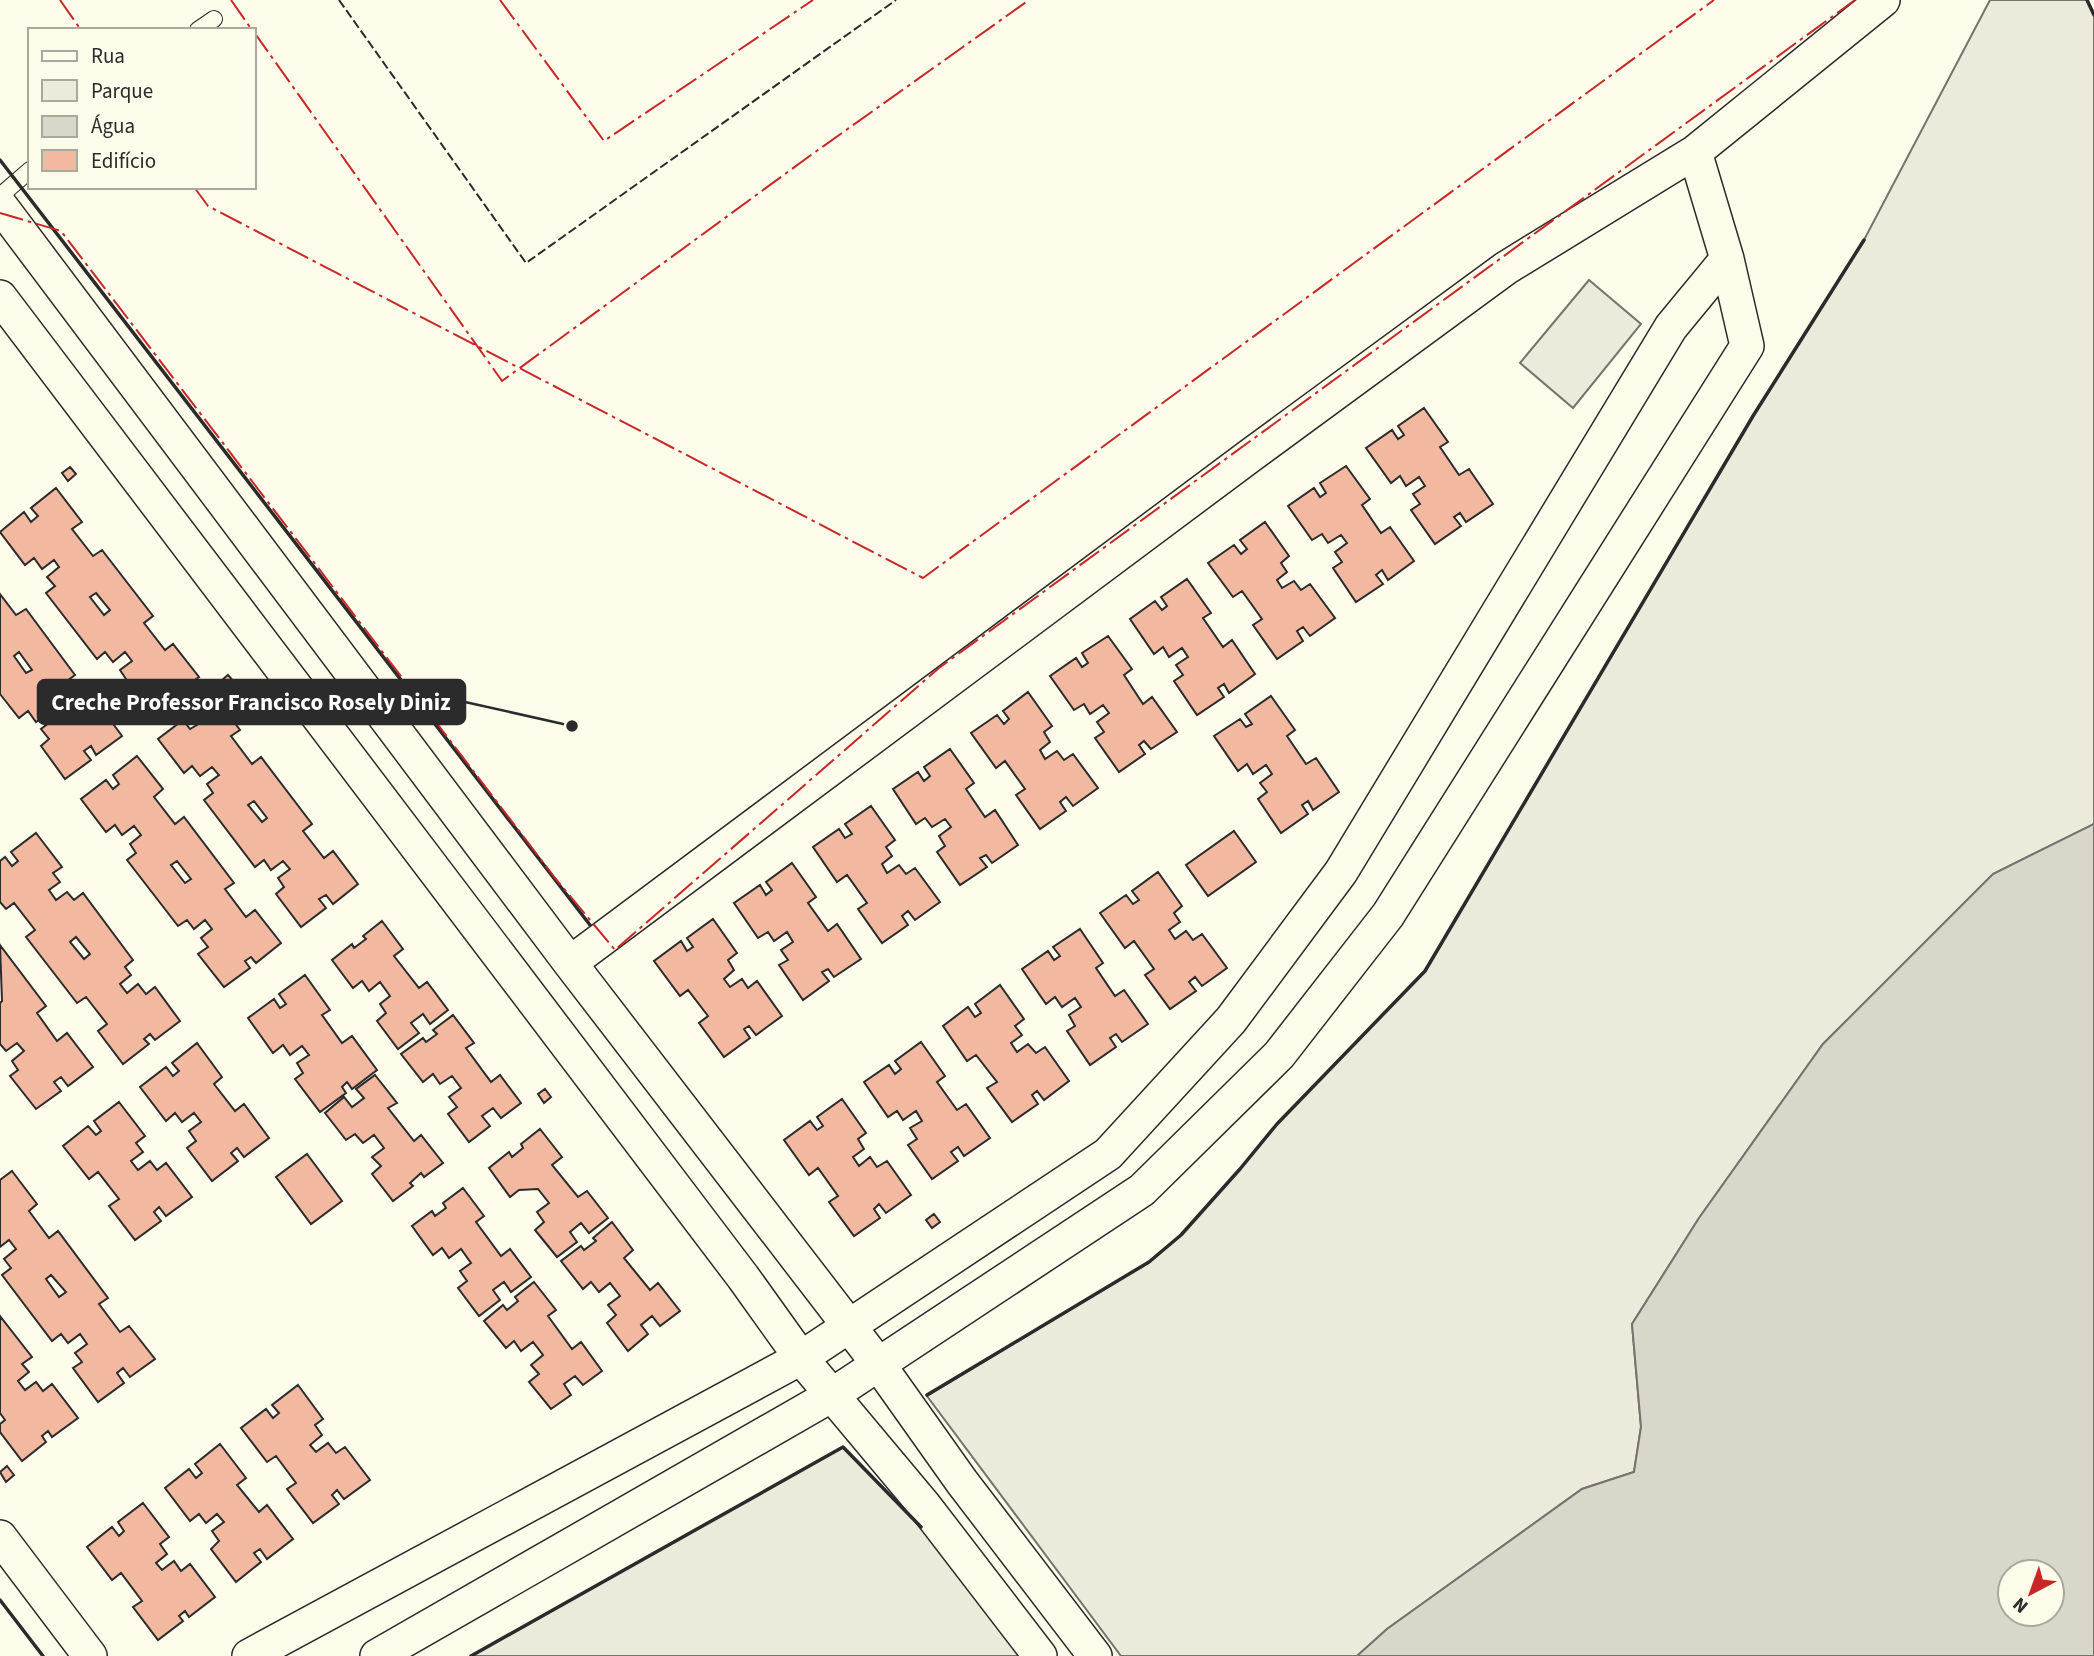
<svg xmlns="http://www.w3.org/2000/svg" width="2094" height="1656" viewBox="0 0 2094 1656" font-family="'Source Sans 3',sans-serif">
	<style>
		.green { fill: #ecebdb; stroke: #74746e; stroke-width: 2 }
		.water { fill: #d8d7c9; stroke: #74746e; stroke-width: 2; fill-rule: evenodd }
		.building { fill: #f2b8a0; stroke: #2b2b2b; stroke-width: 2; fill-rule: evenodd }
		.lines { fill: none; stroke-linecap: round; stroke-linejoin: round }
		.service-casing { stroke: #2b2b2b; stroke-width: 18 }
		.minor-casing { stroke: #2b2b2b; stroke-width: 36 }
		.service { stroke: #fdfbea; stroke-width: 16 }
		.minor { stroke: #fdfbea; stroke-width: 33 }
		.fence { stroke: #2b2b2b; stroke-width: 2; stroke-dasharray: 9 3.5; stroke-linecap: butt }
		.wall { stroke: #2b2b2b; stroke-width: 3.5 }
		.power { stroke: #c62828; stroke-width: 2; stroke-dasharray: 24 5 3.5 5; stroke-linecap: butt }
		.leader { fill: none; stroke: #2b2b2b; stroke-width: 2.5 }
		.callout-dot { fill: #2b2b2b; stroke: #fdfbea; stroke-width: 2.5 }
		.callout { fill: #2b2b2b; stroke: #2b2b2b; stroke-width: 2.5 }
		.callout-label { font-size: 23px; text-anchor: middle; font-weight: bold; fill: #fff }
	</style>
	<rect width="100%" height="100%" fill="#fdfbea"/>
	<!-- green -->
	<path class="green" d="M1990 0H2087L2094 15V824L1993 874 1823 1044 1699 1218 1632 1324 1641 1427 1634 1472 1582 1489 1387 1629 1357 1656H1121L927 1396 1149 1262 1181 1235 1240 1169 1277 1124 1425 971 1753 416 1864 240Z
		M1589 280 1641 324 1573 408 1520 363Z
		M843 1447 926 1532 1022 1656H471Z"/>
	<!-- water -->
	<path class="water" d="M2094 824V1656H1357L1387 1629 1582 1489 1634 1472 1641 1427 1632 1324 1699 1218 1823 1044 1993 874ZM2010 1572H2052V1614H2010Z"/>
	<!-- building -->
	<path class="building" d="M1424 408 1448 442 1440 447 1459 475 1469 469 1493 504 1466 522 1460 513 1454 517 1461 526 1435 544 1411 510 1420 504 1413 494 1425 486 1419 477 1406 486 1400 476 1391 483 1366 448 1392 430 1398 439 1404 435 1398 426Z
		M1346 466 1370 499 1362 505 1381 533 1390 527 1414 561 1388 580 1382 570 1376 575 1383 584 1356 602 1333 568 1342 562 1335 552 1347 543 1341 535 1328 543 1322 534 1312 540 1288 506 1314 488 1320 497 1326 493 1320 483Z
		M70 467 76 474 68 481 62 473Z
		M56 488 82 522 72 529 93 556 102 550 153 616 144 623 165 650 173 644 199 677 174 695 167 687 161 691 168 699 142 719 118 686 126 679 120 670 132 661 125 652 113 662 105 652 97 659 46 593 55 586 47 577 59 567 54 560 42 569 34 558 25 565 0 532 24 512 31 522 38 516 31 508ZM96 593 110 610 104 615 90 597Z
		M1265 522 1289 556 1281 563 1287 572 1277 580 1282 588 1294 581 1301 590 1310 584 1335 618 1310 636 1303 627 1297 631 1303 641 1277 659 1253 625 1262 619 1242 591 1233 597 1208 563 1234 545 1241 554 1247 549 1240 540Z
		M1187 579 1211 613 1203 618 1223 647 1232 640 1255 674 1229 693 1224 684 1218 688 1224 697 1197 715 1174 681 1183 675 1176 665 1188 657 1182 648 1169 657 1163 647 1154 654 1130 619 1155 601 1162 610 1167 606 1161 597Z
		M0 594 16 615 26 609 75 675 67 681 88 709 97 702 122 736 96 755 91 746 84 751 91 760 65 779 41 746 49 739 41 729 54 719 49 713 36 722 28 711 19 718 0 694ZM19 652 32 670 26 673 14 656Z
		M1108 636 1132 669 1124 675 1143 704 1152 697 1177 732 1151 749 1144 741 1139 745 1145 754 1119 772 1095 738 1104 732 1097 722 1109 713 1103 705 1090 714 1084 704 1074 710 1050 676 1076 658 1082 667 1088 663 1082 653Z
		M228 675 235 683 227 689 221 681Z
		M1028 692 1052 726 1044 732 1050 742 1040 750 1045 759 1057 751 1064 760 1073 754 1098 788 1073 806 1066 797 1060 802 1066 811 1040 829 1016 795 1025 789 1005 761 996 768 971 733 997 715 1004 724 1009 719 1003 711Z
		M1271 696 1295 730 1287 736 1306 764 1316 758 1339 792 1313 810 1308 801 1302 805 1308 814 1281 833 1258 799 1267 792 1260 783 1272 774 1266 765 1253 774 1247 764 1238 771 1214 736 1240 719 1246 727 1252 724 1245 714Z
		M215 697 240 730 231 736 252 764 261 757 312 824 303 831 324 858 333 851 358 884 333 904 326 895 319 899 326 908 301 927 276 894 284 887 278 878 290 869 283 861 271 870 264 860 255 867 204 800 213 793 207 784 219 775 212 767 200 776 192 766 184 773 158 739 183 720 190 729 197 725 190 716ZM254 801 267 818 262 822 248 805Z
		M950 749 974 783 966 789 985 817 995 810 1018 845 992 863 986 855 980 858 987 867 960 885 937 852 945 846 939 836 951 827 945 819 932 827 925 818 916 824 893 789 918 772 924 781 930 776 924 767Z
		M137 756 163 789 154 797 175 824 184 817 234 883 225 889 246 917 255 910 281 943 256 963 251 957 245 961 250 968 224 987 198 954 208 947 201 938 212 929 205 920 194 929 187 920 178 926 127 860 136 853 130 844 141 835 134 826 122 835 115 825 106 832 81 799 106 780 113 789 119 784 113 775ZM177 861 191 879 185 883 171 865Z
		M871 806 895 840 886 847 892 856 882 864 887 873 899 865 906 874 915 868 940 902 915 920 908 911 902 916 908 925 882 943 858 909 867 903 847 875 837 882 813 847 839 829 845 838 852 834 845 824Z
		M1234 831 1256 862 1208 896 1186 865Z
		M36 833 62 867 53 873 60 882 49 890 56 900 67 892 74 900 83 893 133 960 125 967 131 975 120 984 127 993 138 984 146 994 155 987 180 1021 155 1040 150 1034 144 1039 149 1044 123 1064 98 1031 107 1024 86 997 77 1003 26 937 35 930 14 903 6 909 0 902V861L5 857 12 866 18 861 11 852ZM76 937 90 954 84 959 70 942Z
		M792 863 816 897 808 903 828 931 837 924 861 959 834 977 828 969 822 972 829 981 803 1000 779 965 788 960 781 950 793 942 787 932 774 941 768 932 758 938 734 903 760 885 766 895 772 890 766 882Z
		M1158 872 1182 906 1174 913 1180 922 1169 930 1175 939 1186 931 1193 940 1202 934 1227 968 1202 986 1195 977 1189 982 1196 991 1170 1009 1145 975 1154 969 1134 941 1125 948 1100 913 1126 895 1133 904 1139 900 1132 891Z
		M713 919 737 953 728 960 734 970 724 979 730 987 742 979 748 988 757 981 782 1016 756 1035 749 1026 744 1029 750 1038 724 1057 699 1023 708 1016 688 990 680 996 654 961 681 941 687 951 693 947 687 938Z
		M382 921 403 949 394 956 419 988 427 982 448 1010 430 1024 423 1014 411 1023 419 1033 398 1049 377 1021 386 1013 380 1004 390 996 380 982 369 991 362 981 353 988 332 960 352 944 354 948 366 939 363 936Z
		M1080 929 1103 963 1096 968 1115 996 1124 990 1148 1024 1122 1042 1116 1034 1110 1038 1116 1047 1090 1065 1067 1031 1075 1026 1069 1015 1081 1007 1075 998 1062 1007 1055 997 1046 1004 1022 969 1048 951 1054 960 1060 956 1053 947Z
		M0 945 46 1006 37 1013 57 1041 67 1033 93 1067 68 1086 61 1077 54 1082 61 1091 36 1109 10 1076 18 1070 12 1061 24 1051 17 1043 6 1051 0 1044V1003L2 1001Z
		M305 975 330 1010 322 1015 342 1043 352 1036 377 1070 352 1089 347 1082 342 1087 346 1093 320 1112 295 1079 303 1073 297 1063 309 1055 302 1046 290 1055 283 1045 273 1053 248 1018 274 999 280 1008 286 1004 279 994Z
		M1000 985 1024 1019 1015 1026 1022 1035 1011 1043 1017 1052 1028 1044 1036 1053 1045 1047 1069 1081 1044 1100 1037 1091 1032 1095 1038 1104 1012 1122 987 1088 997 1082 976 1055 967 1061 943 1026 968 1007 975 1017 981 1013 975 1004Z
		M453 1015 474 1043 466 1048 491 1082 500 1075 521 1103 501 1118 493 1108 482 1116 490 1126 469 1142 448 1114 457 1107 449 1097 461 1088 452 1076 440 1084 433 1074 423 1082 401 1054 423 1038 426 1042 437 1034 433 1030Z
		M921 1042 945 1076 937 1082 957 1110 966 1104 990 1138 964 1156 958 1147 951 1152 958 1161 932 1179 908 1145 917 1139 910 1128 922 1121 916 1111 903 1120 897 1111 888 1117 864 1082 889 1065 895 1074 901 1069 895 1061Z
		M197 1043 222 1077 214 1084 235 1111 244 1104 269 1138 244 1157 237 1148 231 1153 238 1161 212 1181 187 1148 196 1141 189 1131 201 1122 194 1113 182 1122 175 1113 166 1121 140 1087 166 1067 173 1076 179 1071 172 1063Z
		M375 1075 397 1103 388 1108 414 1141 421 1135 443 1163 424 1177 421 1173 410 1183 413 1186 393 1201 372 1174 381 1166 372 1157 384 1148 374 1135 363 1143 355 1134 346 1140 325 1113 344 1097 352 1107 364 1098 356 1089Z
		M545 1089 551 1097 544 1103 538 1094Z
		M842 1099 866 1133 858 1139 864 1149 853 1157 859 1166 870 1157 877 1167 887 1161 911 1195 886 1213 879 1204 874 1209 880 1218 854 1236 829 1202 838 1196 818 1168 809 1175 784 1140 810 1121 817 1130 823 1126 817 1117Z
		M119 1102 145 1136 136 1143 143 1152 131 1161 138 1170 150 1161 157 1170 166 1163 192 1197 166 1216 159 1207 154 1212 161 1221 135 1240 109 1206 119 1199 98 1172 89 1179 63 1146 88 1126 96 1135 101 1131 94 1121Z
		M540 1129 562 1157 552 1165 578 1197 587 1191 608 1218 589 1233 581 1223 570 1232 577 1242 557 1257 535 1230 544 1222 537 1212 549 1203 538 1189 519 1190 510 1197 489 1168 509 1152 512 1157 523 1148 521 1144Z
		M307 1154 342 1201 311 1224 276 1177Z
		M12 1171 37 1204 29 1211 49 1238 58 1231 108 1298 99 1304 120 1332 129 1326 155 1359 130 1377 123 1368 117 1373 124 1383 98 1402 73 1368 82 1362 75 1353 87 1344 80 1334 68 1343 61 1334 52 1341 2 1275 11 1268 4 1259 16 1249 9 1240 0 1247V1180ZM51 1275 66 1292 59 1297 46 1279Z
		M463 1188 484 1216 476 1222 501 1256 510 1249 531 1277 511 1292 504 1282 493 1290 500 1300 479 1316 458 1288 467 1281 460 1271 471 1263 461 1249 449 1258 442 1248 433 1255 412 1226 432 1211 435 1216 446 1208 443 1203Z
		M934 1214 940 1222 932 1228 926 1220Z
		M612 1222 633 1250 624 1258 650 1290 658 1283 680 1311 660 1326 652 1316 641 1325 648 1334 628 1351 607 1323 616 1315 608 1305 620 1296 610 1283 599 1292 591 1282 583 1289 561 1261 581 1246 584 1250 596 1241 593 1238Z
		M534 1282 556 1310 548 1316 572 1349 581 1342 602 1371 583 1385 575 1376 564 1384 571 1395 551 1409 529 1382 539 1374 531 1365 543 1355 533 1342 521 1351 514 1341 506 1348 484 1321 503 1305 507 1310 518 1301 515 1297Z
		M0 1316 32 1357 22 1364 29 1372 18 1381 25 1390 36 1382 43 1391 52 1384 78 1418 52 1437 48 1431 42 1436 46 1442 22 1461 0 1432V1424L5 1420 0 1413Z
		M298 1385 323 1419 315 1425 322 1435 310 1445 316 1452 328 1443 336 1453 345 1447 370 1480 344 1499 337 1490 332 1495 339 1504 313 1523 287 1489 296 1483 276 1456 267 1462 241 1428 266 1409 273 1418 279 1413 272 1405Z
		M220 1444 246 1478 237 1485 259 1512 267 1505 293 1539 267 1559 260 1549 254 1553 261 1562 236 1582 211 1549 219 1541 212 1531 224 1522 217 1514 206 1523 199 1514 190 1521 165 1488 189 1469 196 1478 202 1473 195 1464Z
		M7 1466 14 1475 6 1482 0 1472Z
		M143 1503 169 1537 160 1544 167 1554 156 1563 162 1570 174 1561 181 1571 190 1564 215 1597 189 1617 185 1611 179 1616 183 1621 158 1640 133 1607 142 1601 121 1573 112 1580 87 1547 112 1527 119 1536 124 1531 118 1522Z"/>
	<g class="lines">
		<!-- service casing -->
		<g class="service-casing">
			<path id="service" d="M198 30 214 19
				M0 196 30 170"/>
		</g>
		<!-- minor casing -->
		<g class="minor-casing">
			<path id="minor" d="M0 205 570 963 879 1365 962 1482 1095 1656
				M0 297 743 1277 801 1358 924 1505 1040 1656
				M570 963 1251 455 1506 268 1695 152 1883 0
				M0 1537 90 1656
				M249 1656 801 1358 1108 1154 1231 1020 1341 872 1671 327 1727 259
				M377 1656 832 1395 1142 1190 1279 1055 1388 915 1747 346 1727 259 1695 152"/>
		</g>
		<!-- service -->
		<use href="#service" class="service"/>
		<!-- minor -->
		<use href="#minor" class="minor"/>
		<!-- fence -->
		<path class="fence" d="M339 0 526 263 896 0"/>
		<!-- wall -->
		<path class="wall" d="M2087 0 2094 15
			M0 160 590 925
			M927 1395 1149 1262 1181 1235 1240 1169 1277 1124 1425 971 1753 416 1864 240
			M0 1600 43 1656
			M471 1656 843 1447 921 1527"/>
		<!-- power -->
		<path class="power" d="M60 0 81 30
			M231 0 252 30
			M500 0 604 141 813 0
			M254 32 502 381 811 155 1029 0
			M194 187 208 206 923 578 1714 0
			M0 213 61 231 555 878 615 950 939 668 1855 0"/>
	</g>
	<!-- callouts -->
	<path class="leader" d="M572 726L465 702"/>
	<circle class="callout-dot" cx="572" cy="726" r="7"/>
	<rect class="callout" x="38" y="680" width="427" height="44" rx="7"/>
	<g class="callout-label">
		<text x="251" y="710">Creche Professor Francisco Rosely Diniz</text>
	</g>
	<!-- legend -->
	<rect x="28" y="28" width="228" height="161" fill="#fdfbea" stroke="#a9a89e" stroke-width="2"/>
	<rect x="42" y="51" width="35" height="10" fill="#fdfbea" stroke="#a9a89e" stroke-width="2"/>
	<text x="91" y="63" font-size="21" fill="#2b2b2b">Rua</text>
	<rect x="42" y="80" width="35" height="21" fill="#ecebdb" stroke="#a9a89e" stroke-width="2"/>
	<text x="91" y="98" font-size="21" fill="#2b2b2b">Parque</text>
	<rect x="42" y="116" width="35" height="21" fill="#d8d7c9" stroke="#a9a89e" stroke-width="2"/>
	<text x="91" y="133" font-size="21" fill="#2b2b2b">Água</text>
	<rect x="42" y="150" width="35" height="21" fill="#f2b8a0" stroke="#a9a89e" stroke-width="2"/>
	<text x="91" y="168" font-size="21" fill="#2b2b2b">Edifício</text>
	<!-- north arrow -->
	<g transform="translate(2031 1593) rotate(221)"><circle r="33" fill="#fdfbea" stroke="#a9a89e" stroke-width="2"/>
	<path d="M0-5L12 26L0 18L-12 26Z" fill="#c62828"/>
	<text y="-10" font-size="19" font-weight="bold" text-anchor="middle" fill="#2b2b2b">N</text>
	</g>
</svg>
